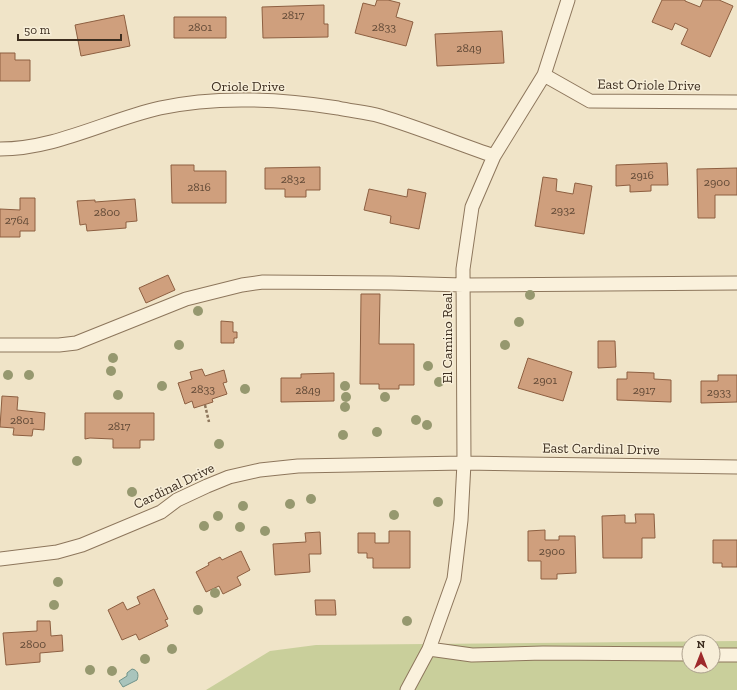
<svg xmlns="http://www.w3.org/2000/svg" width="737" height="690" viewBox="0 0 737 690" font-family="'Zilla Slab',serif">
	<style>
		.green { fill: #c9cf9b; fill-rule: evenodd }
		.water { fill: #a9c4bc; stroke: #6f938a }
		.building { fill: #cf9f7d; stroke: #8d5f41 }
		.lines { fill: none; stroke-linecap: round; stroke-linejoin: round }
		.minor-casing { stroke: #8d765c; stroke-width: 15 }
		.path { stroke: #8d765c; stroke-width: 2.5; stroke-dasharray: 3 2; stroke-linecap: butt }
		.minor { stroke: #faf1dc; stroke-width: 13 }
		.tree { fill: #96986f }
		.labels { text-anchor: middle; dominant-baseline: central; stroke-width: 3; stroke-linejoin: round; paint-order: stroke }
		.number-label { font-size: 12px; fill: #624a37 }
		.street-label { font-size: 14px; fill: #3d2e20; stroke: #f7eed8 }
	</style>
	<rect width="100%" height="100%" fill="#f0e4c8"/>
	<!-- green -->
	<path class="green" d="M737 641V690H206L270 651 316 645ZM689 642H713V666H689Z"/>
	<!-- water -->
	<path class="water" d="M132 669C138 670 139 675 137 680L123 687 119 681 127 676V673Z"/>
	<!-- building -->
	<path class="building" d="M377 0H388L400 3 396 17 413 22 406 46 355 33 363 3 375 6Z
		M662 0H685V1L700 7 703 0H719L733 6 710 57 681 44 688 29 675 23 672 30 652 22Z
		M324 5V24H328V37L263 38 262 7Z
		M124 15 130 46 81 56 75 25Z
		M174 17H226V38H174Z
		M502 31 504 63 437 66 435 34Z
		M0 53H15V60H30V81H0Z
		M667 163 668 185H651V191L630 192V185L616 186V165Z
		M171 165H194V171H226V203H172Z
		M320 167V190H306V197H285V189H265V168Z
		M737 168V195H715V218H698L697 169Z
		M543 177 557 179 556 191 573 194 575 183 592 186 584 234 535 226Z
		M369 189 407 197 408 189 426 193 419 229 390 223 391 216 364 210Z
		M20 198H35V231H20V237H0V209L20 210Z
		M135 199 137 221 126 222V228L87 231 86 224 80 225 77 201 95 200V202Z
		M168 275 175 290 146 303 139 288Z
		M361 294H380L379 344H414V385H399V389H379V384H360Z
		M221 321 233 322V332H237V338H234V343H221Z
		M598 341H615L616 367 598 368Z
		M528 358 572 372 563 401 518 388Z
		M202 369 205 376 224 370 227 382 223 383 227 394 212 399 213 402 194 408 192 401 185 404 178 383 192 379 190 372Z
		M627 372 654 373V379L671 380V402L617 400V379H627Z
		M334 373V401L281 402V378H301V374Z
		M718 375H737V402L701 403V381H718Z
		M2 396 18 397 17 410 45 413 44 430 33 429 32 436 13 435 14 428 0 427Z
		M85 413H154V440H140V448H113V439L90 438 85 439Z
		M635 514H654L655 538H642V558H603L602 516 625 515V523H636Z
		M545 530V540H559V536H575L576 573 557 574V579H541V561H528V531Z
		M389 531H410V568H373V558H367V553H358V533H375V543H389Z
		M320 532 321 554H309L310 572 275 575 273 544 306 542 305 533Z
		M713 540H737V567H722V563H713Z
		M241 551 250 570 237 577 241 585 223 594 219 586 206 592 196 572 209 565 208 563 220 557 222 560Z
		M154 589 168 619 165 620 168 626 139 640 136 634 122 640 108 610 123 602 127 610 140 604 137 597Z
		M315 600H335L336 615H316Z
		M37 621H50L51 636 62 635 63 651 40 653V662L6 665 3 633 37 631Z"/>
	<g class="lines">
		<!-- minor casing -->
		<g class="minor-casing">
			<path id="minor" d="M544 75 590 101 737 102
				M0 149C56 149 107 120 160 108 219 95 280 99 338 108 351 111 366 112 380 116 417 127 456 143 494 156
				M0 345H59L76 343 186 299 242 285 263 282 391 283 463 285 737 283
				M0 559 57 552 82 545 161 512 177 500 207 486 229 477 260 470 298 466 464 463 737 467
				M429 649 472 655 543 653 689 654
				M713 655H737
				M407 690 429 649 454 579 461 520 464 463 463 269 472 207 494 156 544 75 568 0"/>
		</g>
		<!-- path -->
		<path class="path" d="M205 405 209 422"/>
		<!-- minor -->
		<use href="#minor" class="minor"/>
	</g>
	<!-- trees -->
	<g class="tree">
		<circle cx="530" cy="295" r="5"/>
		<circle cx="198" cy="311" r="5"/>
		<circle cx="519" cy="322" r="5"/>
		<circle cx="179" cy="345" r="5"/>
		<circle cx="505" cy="345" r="5"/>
		<circle cx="113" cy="358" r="5"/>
		<circle cx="428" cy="366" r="5"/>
		<circle cx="111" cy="371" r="5"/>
		<circle cx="8" cy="375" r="5"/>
		<circle cx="29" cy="375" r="5"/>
		<circle cx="439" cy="382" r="5"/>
		<circle cx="162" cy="386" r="5"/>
		<circle cx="345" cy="386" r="5"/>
		<circle cx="245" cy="389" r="5"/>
		<circle cx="118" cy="395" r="5"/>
		<circle cx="346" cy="397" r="5"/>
		<circle cx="385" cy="397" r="5"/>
		<circle cx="345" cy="407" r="5"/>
		<circle cx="416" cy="420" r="5"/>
		<circle cx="427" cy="425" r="5"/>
		<circle cx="377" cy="432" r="5"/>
		<circle cx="343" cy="435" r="5"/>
		<circle cx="219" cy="444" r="5"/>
		<circle cx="77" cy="461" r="5"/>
		<circle cx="132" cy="492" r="5"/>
		<circle cx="311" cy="499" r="5"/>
		<circle cx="438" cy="502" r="5"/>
		<circle cx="290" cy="504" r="5"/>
		<circle cx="243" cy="506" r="5"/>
		<circle cx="394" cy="515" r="5"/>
		<circle cx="218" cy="516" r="5"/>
		<circle cx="204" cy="526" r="5"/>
		<circle cx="240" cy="527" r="5"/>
		<circle cx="265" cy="531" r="5"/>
		<circle cx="58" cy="582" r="5"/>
		<circle cx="215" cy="593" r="5"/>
		<circle cx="54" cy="605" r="5"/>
		<circle cx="198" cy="610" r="5"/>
		<circle cx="407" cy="621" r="5"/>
		<circle cx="172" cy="649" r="5"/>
		<circle cx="145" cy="659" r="5"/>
		<circle cx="90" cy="670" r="5"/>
		<circle cx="112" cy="671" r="5"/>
	</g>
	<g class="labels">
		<!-- number labels -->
		<g class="number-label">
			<text x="293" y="15">2817</text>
			<text x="200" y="27">2801</text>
			<text x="384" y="27">2833</text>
			<text x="469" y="48">2849</text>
			<text x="642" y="175">2916</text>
			<text x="293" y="179">2832</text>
			<text x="717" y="182">2900</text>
			<text x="199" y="187">2816</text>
			<text x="563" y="210">2932</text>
			<text x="107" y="212">2800</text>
			<text x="17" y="220">2764</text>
			<text x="545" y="380">2901</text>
			<text x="203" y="389">2833</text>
			<text x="308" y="390">2849</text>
			<text x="644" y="390">2917</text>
			<text x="719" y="392">2933</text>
			<text x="22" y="420">2801</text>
			<text x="119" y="426">2817</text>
			<text x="552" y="551">2900</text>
			<text x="33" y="644">2800</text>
		</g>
		<!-- street labels -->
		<g class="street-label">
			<text transform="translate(649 85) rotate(1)">East Oriole Drive</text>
			<text x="248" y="86">Oriole Drive</text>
			<text transform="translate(447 338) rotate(-90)">El Camino Real</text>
			<text transform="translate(601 449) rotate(1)">East Cardinal Drive</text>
			<text transform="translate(174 486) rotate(-26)">Cardinal Drive</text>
		</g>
	</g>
	<!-- north arrow -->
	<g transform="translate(701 654)"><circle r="19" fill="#f7eed8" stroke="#ada18e"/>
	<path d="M0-3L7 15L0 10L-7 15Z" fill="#9e2a2b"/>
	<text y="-6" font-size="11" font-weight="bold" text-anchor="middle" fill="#3d2e20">N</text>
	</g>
	<!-- scale -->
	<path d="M18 34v6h103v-6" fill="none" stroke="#3d2e20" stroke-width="2"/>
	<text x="24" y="34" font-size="12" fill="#3d2e20" stroke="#f7eed8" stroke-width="3" paint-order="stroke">50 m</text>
</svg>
